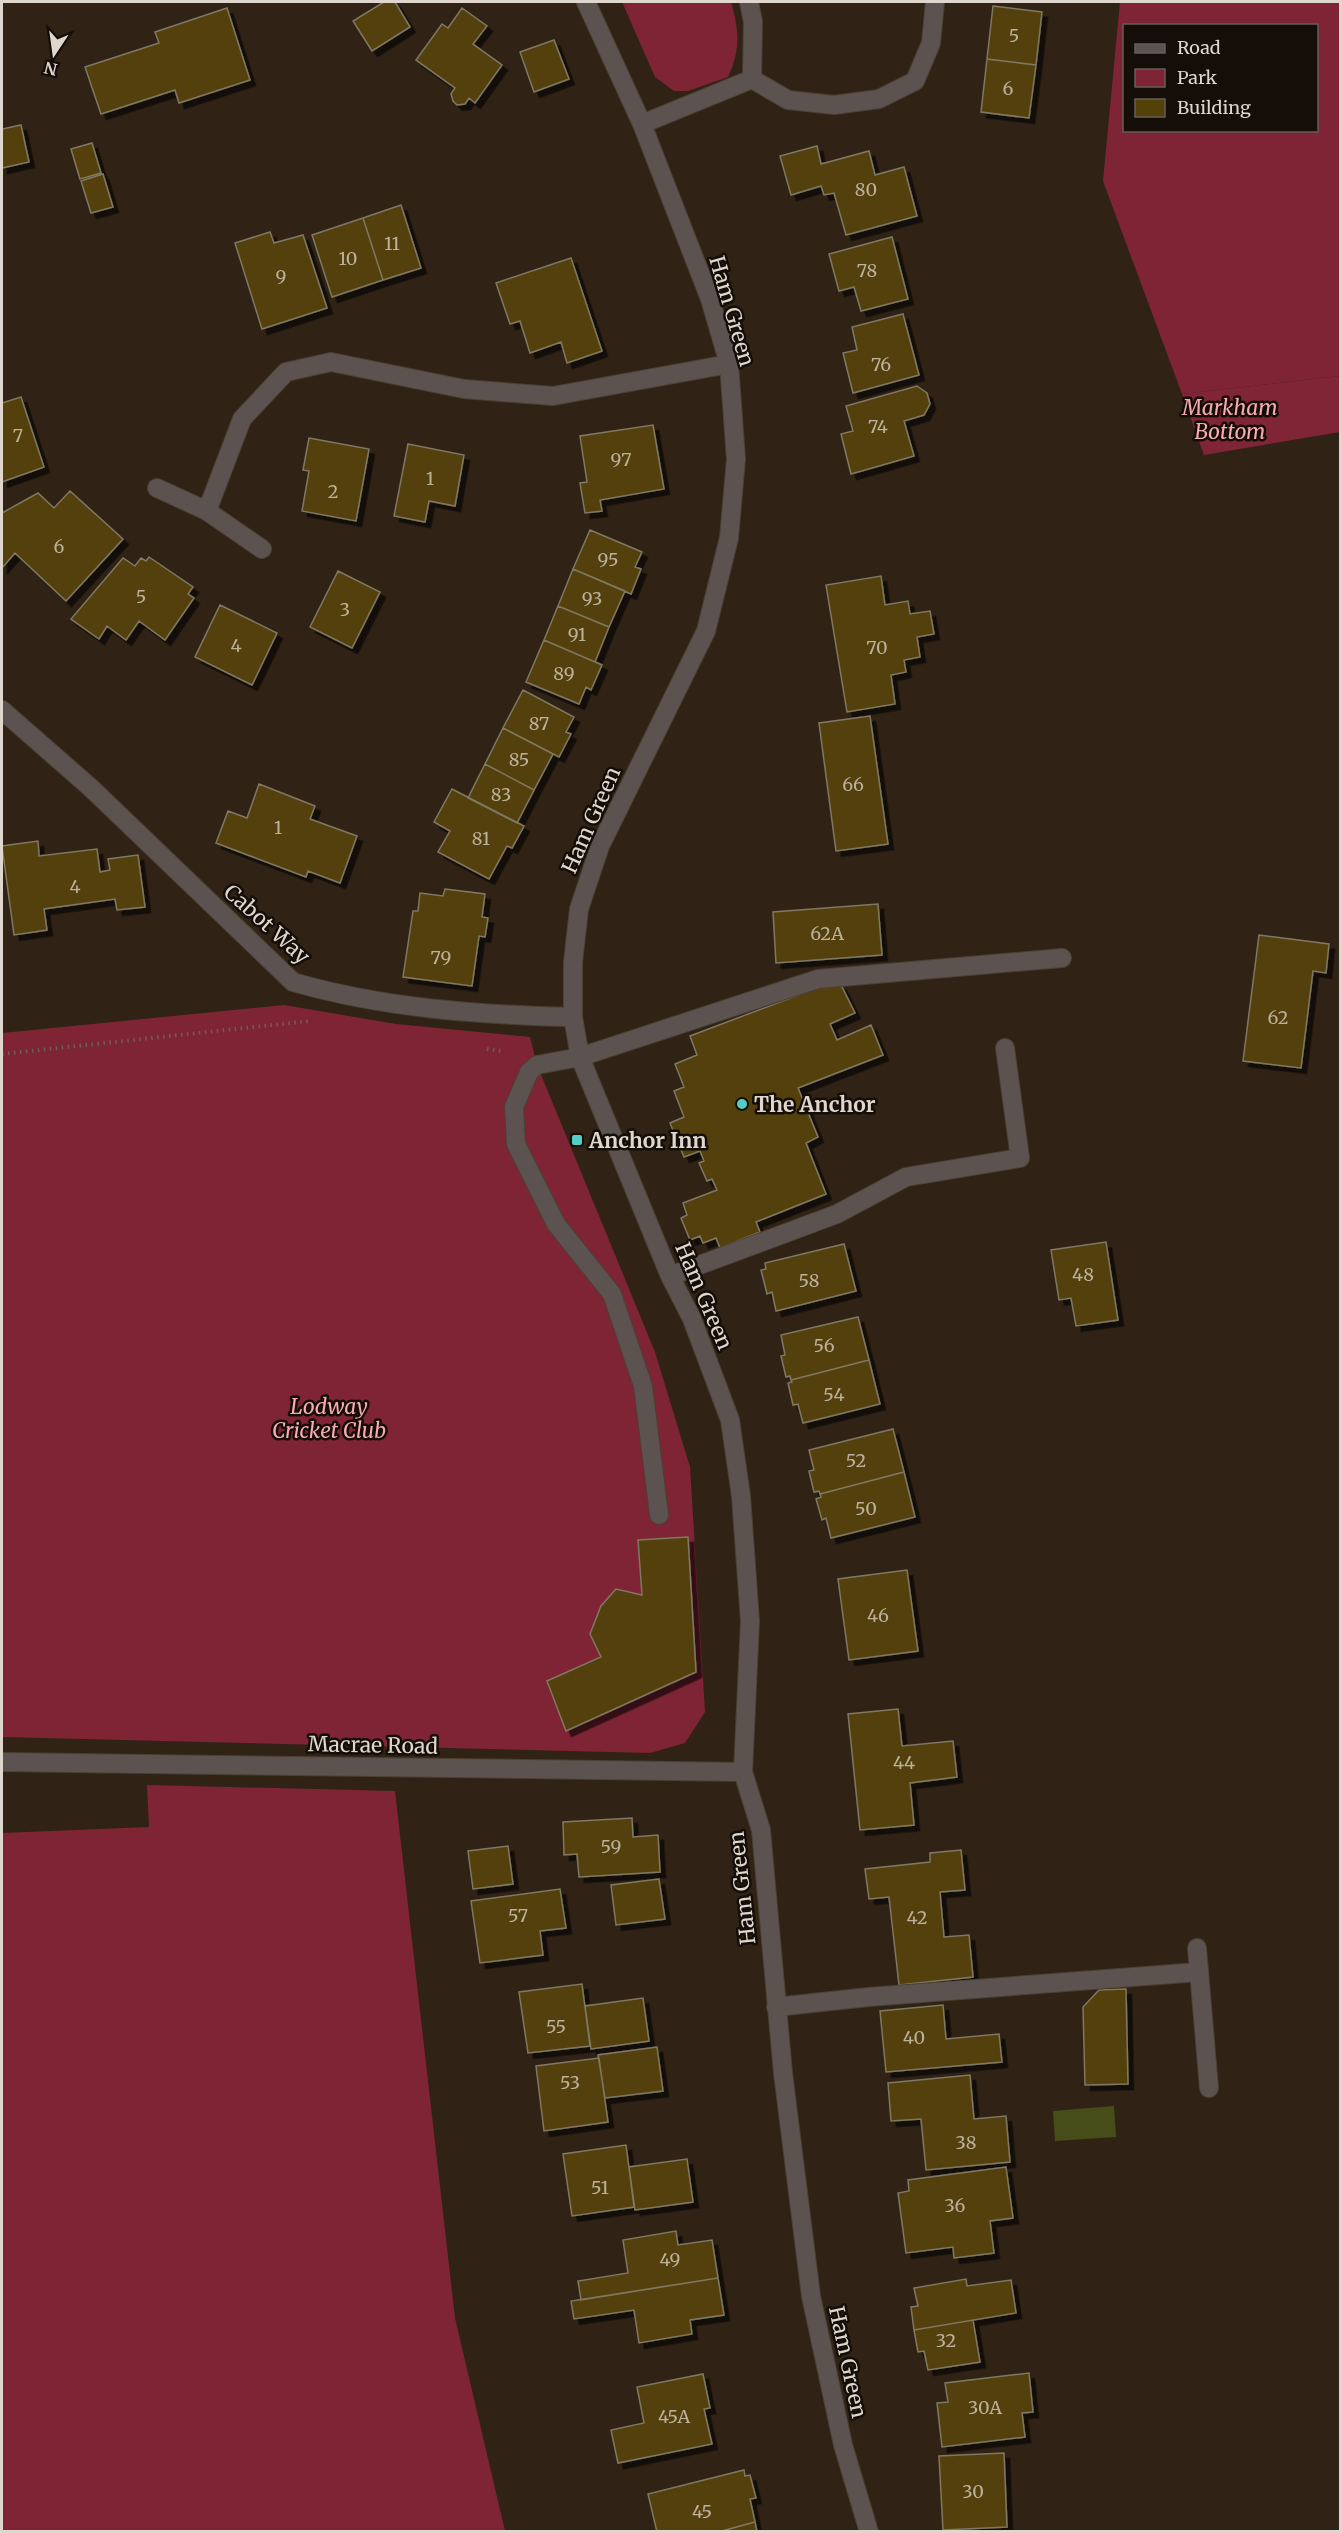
<svg xmlns="http://www.w3.org/2000/svg" width="1342" height="2533" viewBox="0 0 1342 2533" font-family="Merriweather,serif">
	<style>
		.green { fill: #7e2435; fill-rule: evenodd }
		.forest { fill: #7f2536 }
		.water { fill: #474d18 }
		.building { fill: #534107; stroke: #7f7864; stroke-width: 1.5; filter: url(#shadow) }
		.lines { fill: none; stroke-linecap: round; stroke-linejoin: round }
		.minor-casing { stroke: #4c4033; stroke-width: 20 }
		.path { stroke: #6c6055; stroke-width: 4; stroke-dasharray: 1.5 4.5; stroke-linecap: butt }
		.minor { stroke: #5c5350; stroke-width: 18 }
		.poi-dot { fill: #54cdc7; stroke: #140d08; stroke-width: 2 }
		.labels { text-anchor: middle; dominant-baseline: central; stroke-width: 5; stroke-linejoin: round; paint-order: stroke }
		.number-label { font-size: 18px; fill: #bcb19c }
		.street-label { font-size: 21px; fill: #dfd6cd; stroke: #140d08 }
		.park-label { font-size: 21px; font-style: italic; fill: #f9abb2; stroke: #140d08 }
		.poi-label { font-size: 21px; font-weight: bold; fill: #dfd6cd; stroke: #140d08; text-anchor: start }
	</style>
	<defs>
		<filter id="shadow"><feDropShadow dx="5.5" dy="5.5" stdDeviation="0" flood-color="#0009"/></filter>
	</defs>
	<rect width="100%" height="100%" fill="#302316"/>
	<!-- green -->
	<path class="green" d="M622 2H731C739 30 741 49 728 77L688 91H674L655 77Z
		M1120 2H1340V376L1182 394 1103 181ZM1124 26H1316V130H1124Z
		M284 1005 396 1024 530 1037 537 1065 655 1352 690 1467 705 1712 685 1743 650 1753 2 1737V1033Z
		M147 1785 395 1791 455 2318 505 2531H2V1833L149 1827Z"/>
	<!-- forest -->
	<path class="forest" d="M1340 376V432L1204 455 1182 394Z"/>
	<!-- water -->
	<path class="water" d="M1114 2106 1116 2137 1055 2141 1053 2111Z"/>
	<!-- building -->
	<path class="building" d="M384 2H395L410 27 372 51 353 21Z
		M993 6 1042 12 1036 65 987 59Z
		M227 8 250 80 179 103 175 90 101 114 85 67 159 43 155 32Z
		M462 8 487 26 473 44 502 65 475 103 469 98 465 104 457 105 453 101 451 94 455 88 416 60 442 24 448 28Z
		M554 40 569 79 534 92 520 52Z
		M987 59 1036 65 1029 118 981 112Z
		M21 125 29 162 2 168V129Z
		M92 143 101 173 80 179 71 149Z
		M817 146 821 164 869 151 875 175 904 167 917 216 846 235 834 193 824 195 821 186 791 195 780 156Z
		M103 174 113 207 91 213 81 181Z
		M401 205 421 268 383 280 363 218Z
		M363 218 383 280 332 297 312 235Z
		M270 232 274 243 303 235 327 308 262 329 235 243Z
		M892 237 908 299 861 311 854 287 839 291 829 254Z
		M571 258 602 351 567 363 561 342 530 353 520 321 510 324 496 283Z
		M903 314 919 375 853 393 843 353 857 350 852 327Z
		M917 386 927 393 930 404 924 415 904 421 914 456 851 474 841 434 853 431 846 406Z
		M21 397 44 467 2 482V403Z
		M653 425 664 489 600 500 602 511 585 513 580 483 587 482 580 436Z
		M309 438 369 449 356 521 302 511 309 471 303 470Z
		M408 444 464 455 455 506 429 501 425 522 394 516Z
		M70 491 123 539 66 601 15 553 2 568V513L38 493 54 508Z
		M590 530 642 552 635 567 641 569 631 594 573 569Z
		M149 557 193 587 188 594 194 598 165 640 139 621 126 640 107 626 99 639 71 619 123 558 135 566 141 558 146 561Z
		M573 569 625 591 609 627 558 606Z
		M338 571 380 592 352 648 310 627Z
		M881 576 885 605 908 601 910 614 930 611 934 634 917 637 920 657 904 660 906 672 891 675 895 704 847 712 826 585Z
		M220 605 277 633 252 685 195 657Z
		M558 606 609 627 595 662 544 640Z
		M544 640 602 665 591 690 586 687 579 704 526 682Z
		M523 690 574 717 566 732 571 734 559 757 503 728Z
		M870 716 888 844 836 851 819 723Z
		M503 728 553 754 534 790 485 764Z
		M485 764 534 790 517 823 468 798Z
		M259 784 315 806 310 819 357 836 340 883 308 871 306 877 216 843 228 811 247 818Z
		M452 789 524 826 512 848 507 846 489 879 438 852 450 831 434 822Z
		M38 841 39 856 97 849 100 872 110 870 108 859 138 855 145 907 117 910 115 899 44 909 47 930 14 935 2 846Z
		M445 889 485 894 482 917 488 918 485 937 479 936 472 986 403 977 413 911H418L420 893 443 896Z
		M878 904 882 955 776 963 773 912Z
		M1259 935 1329 944 1326 973 1313 971 1301 1068 1243 1061Z
		M825 985H841L855 1013 830 1024 837 1040 871 1025 883 1055 798 1088 818 1137 806 1143 826 1194 756 1222 760 1232 720 1248 716 1238 703 1243 700 1236 690 1240 681 1218 687 1215 683 1203 717 1190 712 1179 707 1181 699 1163 704 1161 700 1151 684 1157 670 1123 684 1117 674 1091 684 1087 675 1064 697 1055 690 1036Z
		M1106 1242 1118 1320 1076 1326 1071 1298 1059 1300 1051 1250Z
		M844 1244 856 1291 776 1311 772 1292 767 1294 761 1270 766 1269 765 1263Z
		M858 1317 869 1360 791 1380 790 1376 786 1377 781 1356 785 1355 781 1335Z
		M869 1360 880 1404 803 1423 798 1404 793 1405 788 1383 792 1382 791 1380Z
		M893 1429 904 1472 820 1494 819 1491 814 1492 809 1471 814 1470 809 1450Z
		M904 1472 915 1517 831 1538 826 1518 822 1520 816 1499 821 1497 820 1494Z
		M688 1537 696 1672 566 1731 547 1681 601 1657 590 1634 601 1606 616 1589 642 1595 638 1540Z
		M907 1570 918 1651 849 1660 838 1579Z
		M898 1709 902 1746 953 1741 957 1777 910 1783 914 1825 860 1830 848 1714Z
		M632 1818 633 1837 658 1835 660 1872 579 1877 577 1854 564 1855 563 1822Z
		M508 1846 513 1884 473 1889 468 1851Z
		M961 1850 965 1890 940 1892 944 1937 969 1935 973 1977 899 1985 889 1897 869 1899 865 1869 930 1862V1853Z
		M659 1879 665 1919 616 1925 611 1885Z
		M560 1889 566 1928 540 1931 543 1955 480 1963 471 1901Z
		M582 1984 590 2046 528 2053 519 1992Z
		M1126 1989 1128 2084 1085 2085 1083 2007 1099 1990Z
		M643 1998 649 2041 591 2049 585 2006Z
		M943 2005 946 2039 999 2034 1002 2062 886 2072 880 2011Z
		M657 2047 663 2091 605 2098 598 2055Z
		M599 2058 608 2122 544 2131 536 2066Z
		M970 2075 974 2119 1006 2116 1010 2162 926 2170 921 2119 891 2121 888 2083Z
		M626 2145 634 2207 572 2216 563 2154Z
		M687 2159 693 2202 635 2210 629 2167Z
		M1006 2167 1013 2218 990 2221 994 2253 954 2258 953 2247 906 2253 898 2193 909 2191 908 2180Z
		M676 2231 678 2245 712 2240 718 2278 581 2300 578 2281 628 2273 623 2240Z
		M718 2278 724 2315 690 2320 692 2334 639 2343 634 2310 574 2319 571 2301Z
		M966 2279 967 2286 1011 2280 1016 2313 914 2330 911 2307 918 2306 914 2288Z
		M973 2320 980 2362 928 2370 924 2351 918 2352 914 2330Z
		M1029 2373 1033 2412 1022 2413 1025 2437 942 2447 937 2403 948 2402 945 2383Z
		M703 2374 710 2408 704 2409 712 2444 618 2463 611 2430 644 2423 637 2387Z
		M1004 2453 1007 2527 943 2530 939 2456Z
		M744 2470 745 2476 750 2475 756 2498 750 2499 755 2522 718 2532H657L648 2494Z
		M755 2522 757 2532H718Z"/>
	<g class="lines">
		<!-- minor casing -->
		<g class="minor-casing">
			<path id="minor" d="M586 2 642 124 710 299 729 364 736 459 729 538 706 631 600 846 579 909 573 962V1017L580 1057 670 1276 692 1319 730 1420 741 1496 750 1621 743 1772 761 1830 783 2073 811 2296 843 2445 869 2532
				M749 2 753 22 752 79
				M752 79 788 100 834 105 879 99 915 81 931 43 935 2
				M642 124 752 79
				M157 488 207 511 262 549
				M207 511 242 419 286 372 331 362 464 389 553 396 729 364
				M2 710 91 788 293 982C383 1008 479 1015 573 1017
				M670 1276 837 1214 906 1177 1020 1158 1005 1048
				M659 1515 643 1386 612 1294 556 1224 516 1144 514 1107 529 1072 537 1065 580 1057 818 979 1062 958
				M2 1762 743 1772
				M1197 1948 1209 2088
				M776 2007 868 1997 1199 1972"/>
		</g>
		<!-- path -->
		<path class="path" d="M487 1049 503 1051
			M2 1054 310 1021"/>
		<!-- minor -->
		<use href="#minor" class="minor"/>
	</g>
	<!-- markers -->
	<g class="poi-dot">
		<circle cx="742" cy="1104" r="6"/>
		<rect x="571" y="1134" width="12" height="12" rx="3"/>
	</g>
	<g class="labels">
		<!-- number labels -->
		<g class="number-label">
			<text x="1014" y="35">5</text>
			<text x="1008" y="88">6</text>
			<text x="866" y="189">80</text>
			<text x="392" y="243">11</text>
			<text x="348" y="258">10</text>
			<text x="867" y="270">78</text>
			<text x="281" y="276">9</text>
			<text x="881" y="364">76</text>
			<text x="878" y="426">74</text>
			<text x="18" y="435">7</text>
			<text x="621" y="459">97</text>
			<text x="430" y="478">1</text>
			<text x="333" y="491">2</text>
			<text x="59" y="546">6</text>
			<text x="608" y="559">95</text>
			<text x="141" y="596">5</text>
			<text x="592" y="598">93</text>
			<text x="345" y="609">3</text>
			<text x="577" y="634">91</text>
			<text x="236" y="645">4</text>
			<text x="877" y="647">70</text>
			<text x="564" y="673">89</text>
			<text x="539" y="723">87</text>
			<text x="519" y="759">85</text>
			<text x="853" y="784">66</text>
			<text x="501" y="794">83</text>
			<text x="278" y="827">1</text>
			<text x="481" y="838">81</text>
			<text x="75" y="886">4</text>
			<text x="827" y="933">62A</text>
			<text x="441" y="957">79</text>
			<text x="1278" y="1017">62</text>
			<text x="1083" y="1274">48</text>
			<text x="809" y="1280">58</text>
			<text x="824" y="1345">56</text>
			<text x="834" y="1394">54</text>
			<text x="856" y="1460">52</text>
			<text x="866" y="1508">50</text>
			<text x="878" y="1615">46</text>
			<text x="904" y="1762">44</text>
			<text x="611" y="1846">59</text>
			<text x="518" y="1915">57</text>
			<text x="917" y="1917">42</text>
			<text x="556" y="2026">55</text>
			<text x="914" y="2037">40</text>
			<text x="570" y="2082">53</text>
			<text x="966" y="2142">38</text>
			<text x="600" y="2187">51</text>
			<text x="955" y="2205">36</text>
			<text x="670" y="2259">49</text>
			<text x="946" y="2340">32</text>
			<text x="985" y="2407">30A</text>
			<text x="674" y="2416">45A</text>
			<text x="973" y="2491">30</text>
			<text x="702" y="2511">45</text>
		</g>
		<!-- street labels -->
		<g class="street-label">
			<text transform="translate(732 311) rotate(74)">Ham Green</text>
			<text transform="translate(591 820) rotate(-66)">Ham Green</text>
			<text transform="translate(267 924) rotate(42)">Cabot Way</text>
			<text transform="translate(704 1296) rotate(67)">Ham Green</text>
			<text transform="translate(373 1745) rotate(1)">Macrae Road</text>
			<text transform="translate(742 1888) rotate(-96)">Ham Green</text>
			<text transform="translate(848 2362) rotate(78)">Ham Green</text>
		</g>
		<!-- park labels -->
		<g class="park-label">
			<text x="1230" y="407">Markham<tspan x="1230" dy="24">Bottom</tspan></text>
			<text x="329" y="1406">Lodway<tspan x="329" dy="24">Cricket Club</tspan></text>
		</g>
		<!-- poi labels -->
		<g class="poi-label">
			<text x="754" y="1104">The Anchor</text>
			<text x="589" y="1140">Anchor Inn</text>
		</g>
	</g>
	<!-- border -->
	<rect width="1342" height="2533" fill="none" stroke="#dfd6cd" stroke-width="6"/>
	<!-- legend -->
	<rect x="1123" y="24" width="195" height="108" fill="#140d08" stroke="#655d57" stroke-width="1.5"/>
	<rect x="1135" y="44" width="30" height="9" fill="#5c5350" stroke="#655d57" stroke-width="1.5"/>
	<text x="1177" y="54" font-size="18" fill="#dfd6cd">Road</text>
	<rect x="1135" y="69" width="30" height="18" fill="#7e2435" stroke="#655d57" stroke-width="1.5"/>
	<text x="1177" y="84" font-size="18" fill="#dfd6cd">Park</text>
	<rect x="1135" y="99" width="30" height="18" fill="#534107" stroke="#655d57" stroke-width="1.5"/>
	<text x="1177" y="114" font-size="18" fill="#dfd6cd">Building</text>
	<!-- north arrow -->
	<g transform="translate(54 54) rotate(193)" stroke="#140d08" stroke-width="4.5" paint-order="stroke">
	<path d="M0-4.5L10 22L0 15L-10 22Z" fill="#dfd6cd"/>
	<text y="-9" font-size="16" font-weight="bold" text-anchor="middle" fill="#dfd6cd">N</text>
	</g>
</svg>
